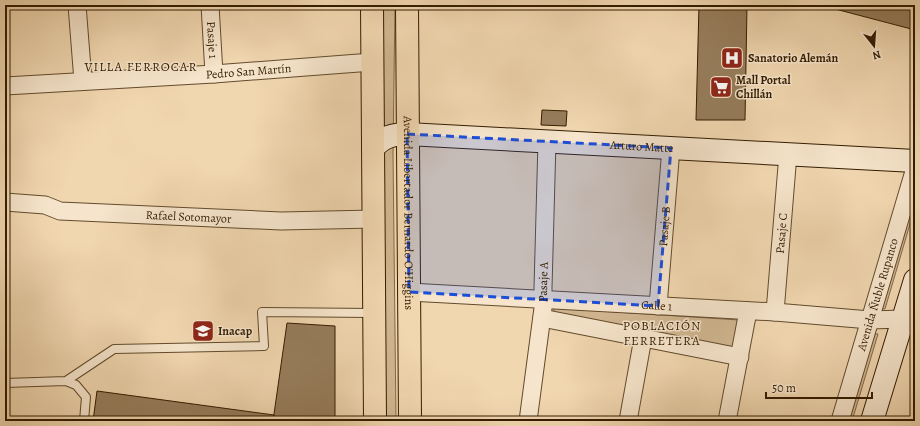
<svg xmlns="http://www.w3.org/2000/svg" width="920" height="426" viewBox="0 0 920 426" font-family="Alegreya,serif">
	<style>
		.green { fill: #d1b792; stroke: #826a49 }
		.building { fill: #967d5c; stroke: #331c00 }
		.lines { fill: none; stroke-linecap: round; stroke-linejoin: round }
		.lane-casing { stroke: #624b2c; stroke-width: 10 }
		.street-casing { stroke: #624b2c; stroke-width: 19 }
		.secondary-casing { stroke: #331c00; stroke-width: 24 }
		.primary-casing { stroke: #331c00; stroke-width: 24 }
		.lane { stroke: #f6e5cc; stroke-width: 8 }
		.street { stroke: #f6e5cc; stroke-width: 17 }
		.secondary { stroke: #f6e5cc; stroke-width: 22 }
		.primary { stroke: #f1d7b0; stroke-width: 22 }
		.marked { fill: #1d4ed8; fill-opacity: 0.2; stroke: #1d4ed8; stroke-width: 3; stroke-dasharray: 8 5; stroke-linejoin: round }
		.labels { text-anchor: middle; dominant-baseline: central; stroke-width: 3; stroke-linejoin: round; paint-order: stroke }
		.street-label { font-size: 12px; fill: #331c00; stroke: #f6e5cc }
		.poi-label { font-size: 12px; font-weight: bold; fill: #331c00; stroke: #f6e5cc; text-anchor: start }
		.neighbourhood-label { font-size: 13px; letter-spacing: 1px; fill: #331c00; stroke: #f6e5cc }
	</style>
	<rect width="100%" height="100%" fill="#f1d7b0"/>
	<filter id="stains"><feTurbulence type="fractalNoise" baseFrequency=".005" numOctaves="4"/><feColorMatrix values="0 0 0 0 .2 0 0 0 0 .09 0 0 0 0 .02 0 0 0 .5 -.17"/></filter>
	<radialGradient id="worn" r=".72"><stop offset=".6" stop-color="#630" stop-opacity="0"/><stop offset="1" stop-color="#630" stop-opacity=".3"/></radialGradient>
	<!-- green -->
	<path class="green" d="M380 5H395L393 154 396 421H381Z
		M915 185V207L885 309 872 308Z
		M554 308 739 320 734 351 553 317Z
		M865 333 878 334 852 421H839Z"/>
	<!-- building -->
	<path class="building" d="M699 5H747L745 120H696Z
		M820 5H915V30Z
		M542 110 567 111 566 126 541 125Z
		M287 323 335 326V421H273Z
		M97 391 274 415 273 421H93Z"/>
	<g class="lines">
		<!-- lane casing -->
		<g class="lane-casing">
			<path id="lane" d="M66 381 76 385 86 397 84 421
				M5 383 66 381 114 349 264 346 262 312 373 313"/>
		</g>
		<!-- street casing -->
		<g class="street-casing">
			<g id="street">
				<path d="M77 5 83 81"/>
				<path id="s1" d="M210 5 214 74"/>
				<path id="s2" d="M5 86 214 74 372 62"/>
				<path id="s3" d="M5 202 45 205 60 211 281 221 374 219"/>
				<path id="s4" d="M409 292 775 312 870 320 903 319"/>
				<path id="s5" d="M658 306 671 148"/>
				<path id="s6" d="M775 312 788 154"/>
				<path d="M542 318 740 357"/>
				<path id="s7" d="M528 421 543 308V288L547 141"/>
				<path d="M628 421 643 338"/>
				<path d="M727 421 748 311"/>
				<path id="s8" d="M840 421 915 168"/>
			</g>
		</g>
		<!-- secondary casing -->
		<g class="secondary-casing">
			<g id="secondary">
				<path id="s9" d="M373 148C383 137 393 134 407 134L915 161"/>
				<path d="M872 421 915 280"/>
			</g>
		</g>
		<!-- primary casing -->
		<g class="primary-casing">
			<g id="primary">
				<path d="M372 5 375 421"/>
				<path id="s10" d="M407 5 410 421"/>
			</g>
		</g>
		<!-- lane -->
		<use href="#lane" class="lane"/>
		<!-- street -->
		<use href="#street" class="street"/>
		<!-- secondary -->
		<use href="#secondary" class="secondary"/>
		<!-- primary -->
		<use href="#primary" class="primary"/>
	</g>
	<!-- marked area -->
	<path class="marked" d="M407 134 671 148 658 306 409 292Z"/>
	<!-- icons -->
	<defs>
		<g id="hospital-square" transform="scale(1.15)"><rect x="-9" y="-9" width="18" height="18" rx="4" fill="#8f2418" stroke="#f6e5cc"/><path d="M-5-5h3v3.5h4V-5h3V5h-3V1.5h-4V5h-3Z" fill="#fff"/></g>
		<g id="supermarket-square" transform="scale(1.15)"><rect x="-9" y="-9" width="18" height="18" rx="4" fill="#8f2418" stroke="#f6e5cc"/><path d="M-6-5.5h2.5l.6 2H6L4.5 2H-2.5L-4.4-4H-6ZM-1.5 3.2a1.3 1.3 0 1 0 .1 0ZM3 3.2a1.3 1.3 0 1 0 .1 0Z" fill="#fff"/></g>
		<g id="university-square" transform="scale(1.15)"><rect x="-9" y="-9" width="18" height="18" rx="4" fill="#8f2418" stroke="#f6e5cc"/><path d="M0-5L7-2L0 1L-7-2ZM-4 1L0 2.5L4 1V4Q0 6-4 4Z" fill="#fff"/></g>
	</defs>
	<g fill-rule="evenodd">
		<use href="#hospital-square" x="732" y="58"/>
		<use href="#supermarket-square" x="721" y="87"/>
		<use href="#university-square" x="203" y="331"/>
	</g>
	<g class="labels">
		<!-- street labels -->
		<g class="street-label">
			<text stroke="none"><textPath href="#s1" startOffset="35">Pasaje 1</textPath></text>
			<text stroke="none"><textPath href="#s2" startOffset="244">Pedro San Martín</textPath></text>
			<text stroke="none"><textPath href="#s9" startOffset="273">Arturo Matte</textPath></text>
			<text stroke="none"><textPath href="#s10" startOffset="208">Avenida Libertador Bernardo O'Higgins</textPath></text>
			<text stroke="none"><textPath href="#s3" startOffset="185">Rafael Sotomayor</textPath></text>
			<text stroke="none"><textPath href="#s5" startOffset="80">Pasaje B</textPath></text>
			<text stroke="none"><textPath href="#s6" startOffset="79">Pasaje C</textPath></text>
			<text stroke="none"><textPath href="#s7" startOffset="140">Pasaje A</textPath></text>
			<text stroke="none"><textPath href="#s8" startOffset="132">Avenida Ñuble Rupanco</textPath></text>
			<text stroke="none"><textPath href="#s4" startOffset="248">Calle 1</textPath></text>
		</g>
		<!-- poi labels -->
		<g class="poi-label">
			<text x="748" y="58">Sanatorio Alemán</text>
			<text x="736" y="80">Mall Portal<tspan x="736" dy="14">Chillán</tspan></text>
			<text x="218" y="331">Inacap</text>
		</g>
		<!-- neighbourhood labels -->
		<g class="neighbourhood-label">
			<text x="141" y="66">VILLA FERROCAR</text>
			<text x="662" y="325">POBLACIÓN<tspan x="662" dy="15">FERRETERA</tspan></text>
		</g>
	</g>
	<!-- margin -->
	<rect width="920" height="426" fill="none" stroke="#f1d7b0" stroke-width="20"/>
	<rect x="6" y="6" width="908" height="414" fill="none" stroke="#331c00" stroke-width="2"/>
	<rect x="10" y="10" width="900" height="406" fill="none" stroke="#331c00"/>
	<!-- north arrow -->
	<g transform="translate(874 46) rotate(163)" stroke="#f6e5cc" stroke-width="3" paint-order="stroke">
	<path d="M0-3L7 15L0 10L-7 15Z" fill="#331c00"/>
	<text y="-6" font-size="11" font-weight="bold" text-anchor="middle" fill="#331c00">N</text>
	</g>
	<!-- scale -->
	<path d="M766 392v6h106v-6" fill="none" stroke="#331c00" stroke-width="2"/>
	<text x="772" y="392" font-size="12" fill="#331c00" stroke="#f6e5cc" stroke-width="3" paint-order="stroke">50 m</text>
	<rect width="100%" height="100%" filter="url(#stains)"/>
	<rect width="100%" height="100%" fill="url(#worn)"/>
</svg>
